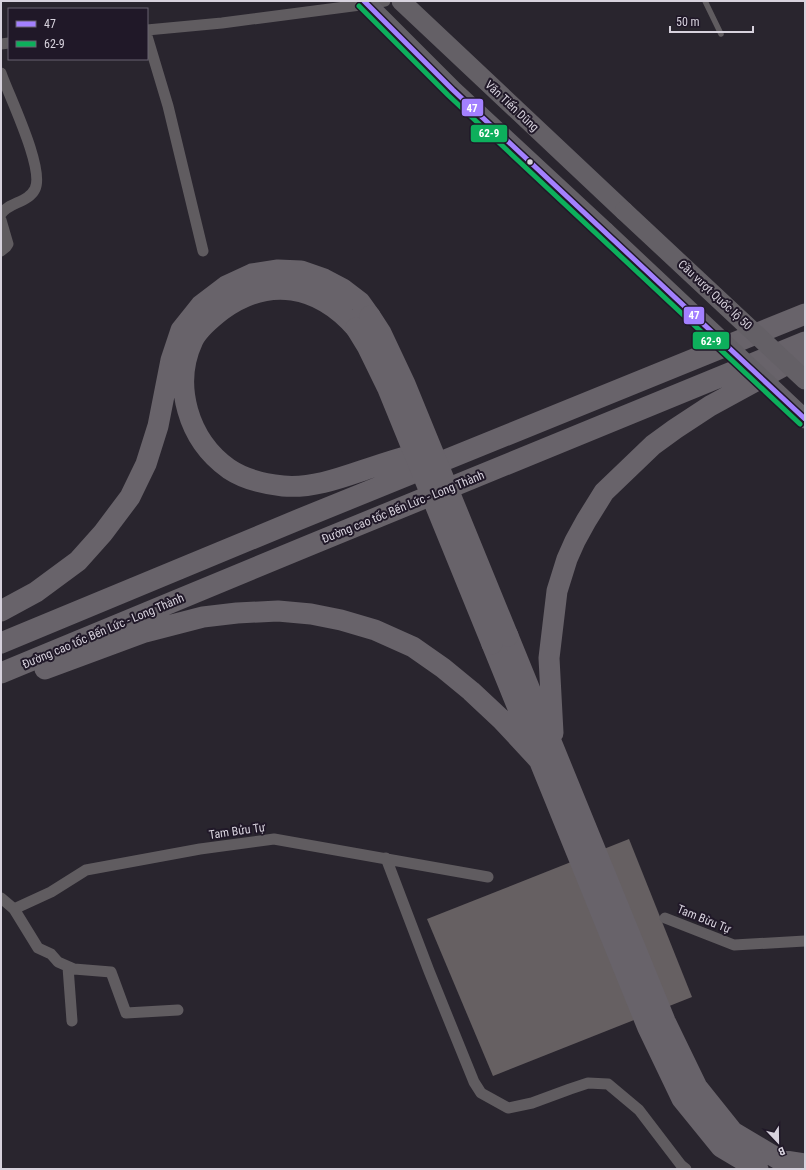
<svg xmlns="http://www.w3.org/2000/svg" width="806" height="1170" viewBox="0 0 806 1170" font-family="'Roboto Condensed',sans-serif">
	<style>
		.building { fill: #666062 }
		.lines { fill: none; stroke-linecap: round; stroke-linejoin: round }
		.service { stroke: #605c60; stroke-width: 5.5 }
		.minor { stroke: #605c60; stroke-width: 11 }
		.trunk { stroke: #646066; stroke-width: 19 }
		.motorway { stroke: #68636a; stroke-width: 21 }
		.trunk-bridge { stroke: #646066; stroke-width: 19 }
		.motorway-bridge { stroke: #68636a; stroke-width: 21 }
		.bus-1-casing { stroke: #201828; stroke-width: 8 }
		.bus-2-casing { stroke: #201828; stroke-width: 8 }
		.bus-1 { stroke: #a380ff; stroke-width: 5 }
		.bus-2 { stroke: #0daf5c; stroke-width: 5 }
		.bus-dot { fill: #d7d2dd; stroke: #201828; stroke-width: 1.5 }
		.labels { text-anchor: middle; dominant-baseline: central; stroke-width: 4; stroke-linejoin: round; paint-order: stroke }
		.street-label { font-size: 12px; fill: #d7d2dd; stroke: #201828 }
		.line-badge { stroke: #201828; stroke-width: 1.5 }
		.badge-label { font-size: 11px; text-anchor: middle; font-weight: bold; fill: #fff }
	</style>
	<rect width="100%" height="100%" fill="#29252e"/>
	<!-- building -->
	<path class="building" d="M629 839 692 997 493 1076 427 919Z"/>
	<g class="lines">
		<!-- service -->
		<path class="service" d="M705 1 721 34"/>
		<!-- minor -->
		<path class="minor" d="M147 30 222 23 368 4 385 1
			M147 36 168 106 203 251
			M1 44 9 43
			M1 73C9 96 45 169 35 189 28 203 9 202 1 214
			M1 220 8 244 6 247 1 251
			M386 858 429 971 474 1082 481 1093 508 1108 532 1103 570 1089 588 1083 608 1084 639 1110 681 1165 686 1169
			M1 898 14 909 51 892 86 870 200 849 274 839 488 877
			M14 909 38 948 51 954 58 962 74 969 111 972 126 1013 178 1010
			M665 918 734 945 805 941
			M68 967 72 1021"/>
		<!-- trunk -->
		<path class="trunk" d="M364 1 453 90 605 231
			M401 1 624 211"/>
		<!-- motorway -->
		<path class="motorway" d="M356 328C318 285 269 276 222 310 213 317 198 330 193 340 172 385 188 440 229 469 244 479 264 484 283 486 317 489 350 474 382 464 398 459 415 454 431 450
			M1 611 36 592 78 561 103 533 130 497 146 464 158 426 171 360 181 330 201 305 226 286 252 274 278 270 301 271 324 279 343 289 360 302 370 316
			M508 636 665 1021 697 1087 733 1132 780 1160 805 1164
			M1 643 300 519 805 314
			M492 644 648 1028 682 1099 721 1147 758 1169
			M45 669 145 632 203 617 237 613 278 611 311 614 341 620 375 630 413 647 443 668 471 691 502 720 539 760
			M1 673 310 545 805 342
			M553 733 549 658 557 591 567 559 575 541 586 521 604 492 653 445 675 429 710 406 802 356"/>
		<!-- trunk-bridge -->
		<path class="trunk-bridge" d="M624 211 805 380
			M605 231 805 419"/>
		<!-- motorway-bridge -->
		<path class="motorway-bridge" d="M370 316 381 333 405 384 508 636
			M356 328 367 346 388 389 492 644"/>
		<!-- bus-1 casing -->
		<g class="bus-1-casing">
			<path id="bus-1" d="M364 1 453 90 805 419"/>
		</g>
		<!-- bus-2 casing -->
		<g class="bus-2-casing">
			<path id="bus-2" d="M359 6 448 95 800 424"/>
		</g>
		<!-- bus-1 -->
		<use href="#bus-1" class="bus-1"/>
		<!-- bus-2 -->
		<use href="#bus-2" class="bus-2"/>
	</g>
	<!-- markers -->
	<circle class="bus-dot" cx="530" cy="162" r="3.5"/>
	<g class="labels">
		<!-- street labels -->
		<g class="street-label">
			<text transform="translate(512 106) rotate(43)">Văn Tiến Dũng</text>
			<text transform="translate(715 295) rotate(43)">Cầu vượt Quốc lộ 50</text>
			<text transform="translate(403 507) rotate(-22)">Đường cao tốc Bến Lức - Long Thành</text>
			<text transform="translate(103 631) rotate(-23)">Đường cao tốc Bến Lức - Long Thành</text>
			<text transform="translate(237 831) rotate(-8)">Tam Bửu Tự</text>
			<text transform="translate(704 919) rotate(22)">Tam Bừu Tự</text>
		</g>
	</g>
	<g class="line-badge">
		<rect x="461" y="98" width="23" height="19" rx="4" fill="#a380ff"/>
		<rect x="470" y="124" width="38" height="19" rx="4" fill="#0daf5c"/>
		<rect x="683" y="306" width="22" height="19" rx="4" fill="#a380ff"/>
		<rect x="692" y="331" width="38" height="19" rx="4" fill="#0daf5c"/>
	</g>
	<g class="badge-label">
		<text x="472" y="112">47</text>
		<text x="489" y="137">62-9</text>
		<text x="694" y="319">47</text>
		<text x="711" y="345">62-9</text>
	</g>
	<!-- border -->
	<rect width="806" height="1170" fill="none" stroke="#d7d2dd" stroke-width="4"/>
	<!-- legend -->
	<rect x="8" y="8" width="140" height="52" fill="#201828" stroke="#696270"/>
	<rect x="16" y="21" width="20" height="6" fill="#a380ff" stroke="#696270"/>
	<text x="44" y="28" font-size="12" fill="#d7d2dd">47</text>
	<rect x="16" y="41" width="20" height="6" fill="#0daf5c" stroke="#696270"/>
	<text x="44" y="48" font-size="12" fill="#d7d2dd">62-9</text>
	<!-- north arrow -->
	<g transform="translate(778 1142) rotate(158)" stroke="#201828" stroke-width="3" paint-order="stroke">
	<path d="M0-3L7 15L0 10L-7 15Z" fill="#d7d2dd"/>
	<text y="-6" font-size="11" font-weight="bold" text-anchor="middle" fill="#d7d2dd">B</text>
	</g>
	<!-- scale -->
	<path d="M670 26v6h83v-6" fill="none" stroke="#d7d2dd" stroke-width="2"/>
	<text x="676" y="26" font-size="12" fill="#d7d2dd" stroke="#201828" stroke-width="3" paint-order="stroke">50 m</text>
</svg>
